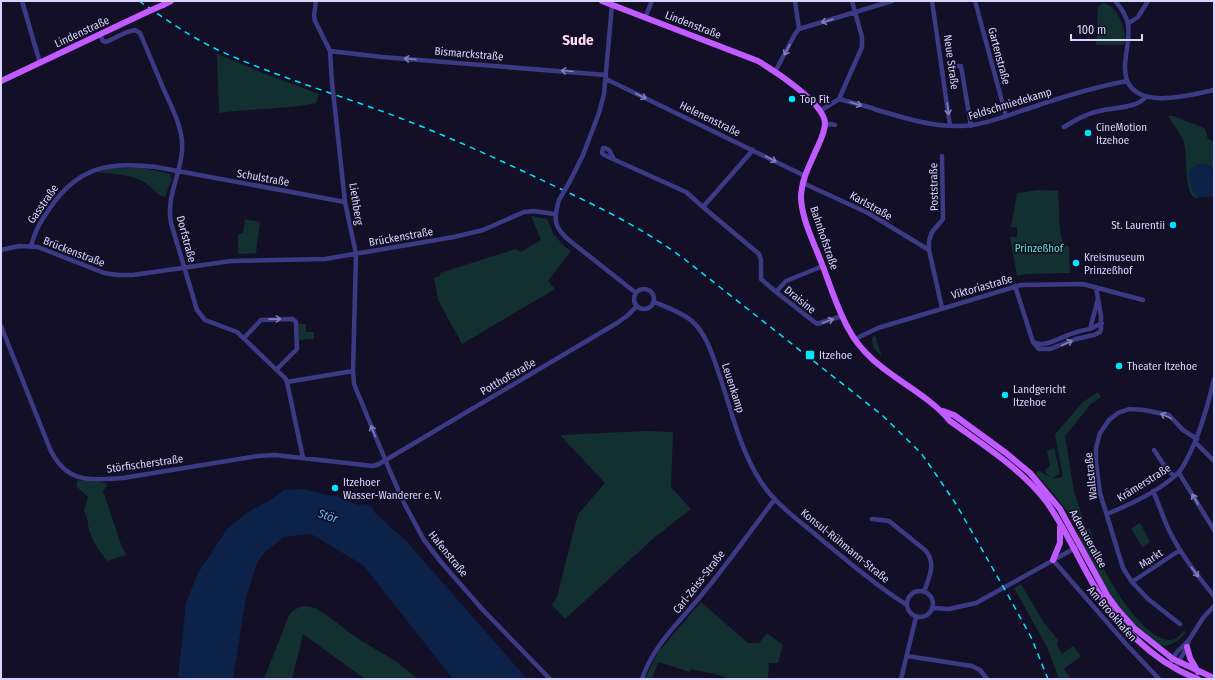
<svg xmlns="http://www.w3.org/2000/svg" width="1215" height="680" viewBox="0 0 1215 680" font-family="'Fira Sans Condensed',sans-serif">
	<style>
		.green { fill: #12302f }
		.water { fill: #0c2248 }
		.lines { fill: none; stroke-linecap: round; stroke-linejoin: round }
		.minor { stroke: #3d3a85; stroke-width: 4.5 }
		.major { stroke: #c25bff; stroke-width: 6 }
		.rail { stroke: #00e5ff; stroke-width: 1.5; stroke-dasharray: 6 5; stroke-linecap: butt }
		.minor-bridge { stroke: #3d3a85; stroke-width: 4.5 }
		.major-bridge { stroke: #c25bff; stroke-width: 6 }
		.oneway { stroke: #837fbc }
		.poi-dot { fill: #00e5ff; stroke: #130f26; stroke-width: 1.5 }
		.labels { text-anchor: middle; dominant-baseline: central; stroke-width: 3.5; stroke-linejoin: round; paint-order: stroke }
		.street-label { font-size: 11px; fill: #d9d4ff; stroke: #130f26 }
		.poi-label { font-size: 11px; fill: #d9d4ff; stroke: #130f26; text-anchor: start }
		.park-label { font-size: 11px; fill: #5fe0c0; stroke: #130f26 }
		.water-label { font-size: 12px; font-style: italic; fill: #62b6ff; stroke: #130f26 }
		.district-label { font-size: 15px; font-weight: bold; fill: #ffd6f0; stroke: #130f26 }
	</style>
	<rect width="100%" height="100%" fill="#130f26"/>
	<!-- green -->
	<path class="green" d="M1103 3C1118 5 1128 32 1124 45H1096L1098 7Z
		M217 54 263 73 319 94 316 103C285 110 251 108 219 113Z
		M1168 116H1173L1202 127 1205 129 1208 139 1214 141V175L1211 166 1198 164 1190 171C1192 187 1191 204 1214 194V196L1195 198C1183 190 1188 157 1184 143 1182 134 1173 125 1168 116Z
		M112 168H143L170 174 172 180 168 188 166 197C155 196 151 184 140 180 127 174 111 174 97 172Z
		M1039 190 1058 191 1060 229 1063 245 1069 246 1070 273 1026 274 1017 276 1010 237H1017V228L1011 227 1017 193Z
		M531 216 547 219 553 233 562 244 571 251 548 281 555 289 462 344 438 300 434 278 440 276V273L516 249 521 252 541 240Z
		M245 219 260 222 256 253 238 254V234L243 233Z
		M298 324H306V332H314V339L299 340Z
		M875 335 881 354V356L873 347 872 338Z
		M1098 392 1101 397 1091 404 1065 436 1074 491 1086 528 1090 529C1094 542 1098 557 1104 569 1113 588 1150 648 1175 639 1179 637 1181 633 1184 631L1186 632C1180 640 1168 650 1157 644 1154 643 1151 639 1148 637 1123 616 1106 589 1091 561 1088 554 1083 547 1080 539 1078 534 1078 529 1076 525 1065 506 1050 490 1036 474L1038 470 1050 477 1045 472V470L1050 466 1047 451 1054 448 1060 473 1052 479 1063 477 1055 434 1083 402Z
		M645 431 673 432 671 487 691 509 655 537 565 619 552 605 557 597 578 514 605 483 560 435Z
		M78 480 106 483 107 486 103 491 122 547 126 555 107 561C100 552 92 541 89 530 87 521 89 520 84 511L88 497 76 486Z
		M1140 523 1150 542 1142 547 1131 528Z
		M1021 584 1042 620 1058 640 1057 645 1062 654 1073 646 1081 656 1064 669 1071 679H1059L1048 649 1014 588Z
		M701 602 748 643H759L767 633 783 645 778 663H769L768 679H731L715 674 691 669 690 672 658 662 652 679H645L658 652Z
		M306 606 315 608 325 614 357 638 397 662 418 679H365L303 634 292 679H264L289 615C294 609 298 607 306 606Z"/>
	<!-- water -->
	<path class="water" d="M1198 164 1210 166C1215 174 1214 185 1214 194 1192 204 1191 188 1189 172Z
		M303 489 331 496H337L341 499 359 505 365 504 371 506 376 514 407 542 527 679H453L363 565 311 534 284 537 264 553 257 563 246 597 233 679H178L186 603 198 573 227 529 248 512 271 500 284 490Z"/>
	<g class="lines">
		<!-- minor -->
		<path class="minor" d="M22 1 40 63
			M316 1 314 16 315 21 330 51 332 83
			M932 1 950 126
			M975 1 1006 116
			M1115 1C1136 24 1127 37 1125 65 1123 114 1186 96 1214 90
			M645 18 652 1
			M1129 23 1138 17 1148 1
			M799 29 892 1
			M100 35 103 41 106 42 127 32 135 30 140 33C148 52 156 71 164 90 172 108 184 130 182 151 180 177 166 196 171 223L197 310 205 320 237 332 285 378 287 382 303 458
			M330 51 382 57 606 75
			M956 66H961L971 126
			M775 72 795 34 799 29 795 1
			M606 79 805 176
			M839 99 872 108
			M874 109C901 117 931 127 960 126 983 126 1008 115 1030 108 1062 97 1094 87 1127 81
			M820 111 839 99 862 47V37L852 1
			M825 125 831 124 835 125
			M1064 127C1075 120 1086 114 1099 111 1114 107 1135 109 1146 97
			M753 150 703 207 759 254 761 260V279L776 292
			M614 159 609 150 605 148H603L602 153 604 155 686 192 703 207
			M570 181 583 155 599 113 604 94 612 5
			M803 183 868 213 929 250
			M559 200C553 220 554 228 570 241L636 293
			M31 246C36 228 40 223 50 208 78 167 109 161 156 167L345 202
			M1 250 19 246 38 247 104 273 118 275H133L231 261 325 259 454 237 483 230 524 212 534 211 554 214
			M823 266 786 281 776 292 817 324 842 316
			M1015 286 1033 342 1039 349H1050L1076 339 1094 335 1100 332 1101 329V316L1096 287
			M634 299a10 10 0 1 1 20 0a10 10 0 1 1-20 0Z
			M654 302C666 307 681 312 692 321 708 336 713 357 720 377 732 412 740 450 761 482 776 505 801 522 822 540 849 562 876 586 907 605
			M942 308 929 250V241L932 232 943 219 942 156
			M1 326 50 449C67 484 89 480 123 478L258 456 275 455 373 466 379 464 617 323 627 316 637 306
			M1090 329 1102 323
			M244 338 261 320 293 319 296 322 297 349 277 369
			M855 339 878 328 1021 285 1083 284 1143 300
			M1033 342C1045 349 1062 336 1074 333 1079 331 1084 330 1090 329L1098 299
			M353 371 354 384 389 469 404 503 424 540 441 562 483 610 550 679
			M287 382 353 371 356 254 345 202 334 100
			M1195 442 1214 461
			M1154 450 1166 468 1174 476
			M1179 473 1214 530
			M1153 491C1158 502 1162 514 1167 526 1179 552 1196 574 1214 596
			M1107 514C1129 505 1161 490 1178 473 1183 468 1186 461 1189 455 1201 431 1208 405 1214 379
			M872 519 889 521 925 550C937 563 929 577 924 592
			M1053 560 1126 644 1159 679
			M1132 582 1180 550
			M907 604a13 13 0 1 1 26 0a13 13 0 1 1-26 0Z
			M932 608 949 609 976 603 1077 547
			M1180 624 1148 599 1132 582 1123 568 1100 493 1096 462V448L1100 433 1109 420 1118 413 1129 409 1144 410 1169 415 1183 430 1197 439
			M907 656 972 666 980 670 987 679
			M1169 664 1177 652 1189 640
			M1175 668 1187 647 1189 640 1203 618 1214 606
			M642 679C654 643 681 621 704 592 729 562 751 530 775 499
			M901 679 916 617"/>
		<!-- major -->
		<path class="major" d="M602 1 758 61C775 71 824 103 825 123 825 134 818 145 814 155 808 168 801 182 801 198 802 220 814 243 822 264 830 285 837 308 848 328 870 372 921 386 950 421 983 445 1020 468 1045 500 1064 525 1076 555 1092 582 1114 622 1154 663 1198 679
			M163 5 171 1
			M1 81 147 12
			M943 411 954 415 1006 453 1030 473 1060 509 1107 595 1118 610 1134 628 1173 659 1214 678
			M1053 560 1060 543V527
			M1187 647 1190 658 1198 672"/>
		<!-- rail -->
		<path class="rail" d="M139 1C164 18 189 36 216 49 274 76 336 94 395 116 447 136 498 159 548 183 595 205 641 227 683 258L882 415 921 453 933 470 956 504 1009 597 1031 637 1048 679"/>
		<!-- minor-bridge -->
		<path class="minor-bridge" d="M332 83 334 100
			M559 200 570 181"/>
		<!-- major-bridge -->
		<path class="major-bridge" d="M147 12 163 5"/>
	</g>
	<!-- one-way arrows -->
	<defs><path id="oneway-shaft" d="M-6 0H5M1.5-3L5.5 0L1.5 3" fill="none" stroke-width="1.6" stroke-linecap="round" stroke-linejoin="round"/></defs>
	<g class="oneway">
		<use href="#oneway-shaft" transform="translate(827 21) rotate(163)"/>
		<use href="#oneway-shaft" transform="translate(787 50) rotate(118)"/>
		<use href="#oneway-shaft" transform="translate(410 59) rotate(-175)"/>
		<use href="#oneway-shaft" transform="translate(567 71) rotate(-175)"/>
		<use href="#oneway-shaft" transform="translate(641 96) rotate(26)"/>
		<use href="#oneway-shaft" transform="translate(856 104) rotate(16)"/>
		<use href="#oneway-shaft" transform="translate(948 109) rotate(83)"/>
		<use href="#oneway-shaft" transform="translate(771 159) rotate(27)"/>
		<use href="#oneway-shaft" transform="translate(275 319) rotate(-1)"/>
		<use href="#oneway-shaft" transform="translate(828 321) rotate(-20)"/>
		<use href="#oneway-shaft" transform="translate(1067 343) rotate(-25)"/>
		<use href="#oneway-shaft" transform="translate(1166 416) rotate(-156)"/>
		<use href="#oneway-shaft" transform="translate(373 431) rotate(-112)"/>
		<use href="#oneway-shaft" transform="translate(1195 499) rotate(-121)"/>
		<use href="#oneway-shaft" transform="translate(1195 572) rotate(53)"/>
	</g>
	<!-- markers -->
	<g class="poi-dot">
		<circle cx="792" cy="99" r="4"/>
		<circle cx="1088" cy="133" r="4"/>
		<circle cx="1173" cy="225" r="4"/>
		<circle cx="1076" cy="263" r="4"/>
		<rect x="805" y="350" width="10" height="10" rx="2"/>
		<circle cx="1119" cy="366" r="4"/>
		<circle cx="1005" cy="395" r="4"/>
		<circle cx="335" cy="488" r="4"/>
	</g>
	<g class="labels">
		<!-- street labels -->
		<g class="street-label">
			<text transform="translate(693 25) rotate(21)">Lindenstraße</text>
			<text transform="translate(82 32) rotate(-25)">Lindenstraße</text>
			<text transform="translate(469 54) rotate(5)">Bismarckstraße</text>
			<text transform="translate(999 56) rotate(75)">Gartenstraße</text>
			<text transform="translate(951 62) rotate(82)">Neue Straße</text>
			<text transform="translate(1010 104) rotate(-17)">Feldschmiedekamp</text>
			<text transform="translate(710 119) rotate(26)">Helenenstraße</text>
			<text transform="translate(263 178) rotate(10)">Schulstraße</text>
			<text transform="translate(934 187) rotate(-91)">Poststraße</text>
			<text transform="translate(43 204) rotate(-55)">Gasstraße</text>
			<text transform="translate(356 204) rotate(81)">Liethberg</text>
			<text transform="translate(871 206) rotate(29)">Karlstraße</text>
			<text transform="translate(401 237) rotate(-10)">Brückenstraße</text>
			<text transform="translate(824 238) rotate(71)">Bahnhofstraße</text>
			<text transform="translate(186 239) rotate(75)">Dorfstraße</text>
			<text transform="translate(74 252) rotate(21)">Brückenstraße</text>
			<text transform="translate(982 287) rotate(-16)">Viktoriastraße</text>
			<text transform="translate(800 300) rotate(39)">Draisine</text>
			<text transform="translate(508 377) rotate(-30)">Potthofstraße</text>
			<text transform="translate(733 388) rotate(72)">Leuenkamp</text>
			<text transform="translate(145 464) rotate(-8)">Störfischerstraße</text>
			<text transform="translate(1091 476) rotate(-96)">Wallstraße</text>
			<text transform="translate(1144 483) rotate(-32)">Krämerstraße</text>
			<text transform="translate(1088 539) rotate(61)">Adenauerallee</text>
			<text transform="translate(845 546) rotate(39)">Konsul-Rühmann-Straße</text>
			<text transform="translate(448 554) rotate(51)">Hafenstraße</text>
			<text transform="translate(1151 559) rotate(-34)">Markt</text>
			<text transform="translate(699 582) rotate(-52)">Carl-Zeiss-Straße</text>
			<text transform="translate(1112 614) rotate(49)">Am Brookhafen</text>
		</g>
		<!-- poi labels -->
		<g class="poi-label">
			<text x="800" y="99">Top Fit</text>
			<text x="1096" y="127">CineMotion<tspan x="1096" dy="13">Itzehoe</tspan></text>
			<text x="1165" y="225" text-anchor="end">St. Laurentii</text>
			<text x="1084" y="257">Kreismuseum<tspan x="1084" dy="13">Prinzeßhof</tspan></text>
			<text x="819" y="355">Itzehoe</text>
			<text x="1127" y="366">Theater Itzehoe</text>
			<text x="1013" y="389">Landgericht<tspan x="1013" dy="13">Itzehoe</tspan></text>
			<text x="343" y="482">Itzehoer<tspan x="343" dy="13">Wasser-Wanderer e. V.</tspan></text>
		</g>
		<!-- park labels -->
		<g class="park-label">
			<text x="1039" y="248">Prinzeßhof</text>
		</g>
		<!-- water labels -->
		<g class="water-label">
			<text transform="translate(328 516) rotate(18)">Stör</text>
		</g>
		<!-- district labels -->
		<g class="district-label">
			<text x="578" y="40">Sude</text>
		</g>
	</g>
	<!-- border -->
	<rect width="1215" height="680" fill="none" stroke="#d9d4ff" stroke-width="4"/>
	<!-- scale -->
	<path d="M1071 34v6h71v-6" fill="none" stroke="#d9d4ff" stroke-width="2"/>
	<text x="1077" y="34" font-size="12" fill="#d9d4ff" stroke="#130f26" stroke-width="3" paint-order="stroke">100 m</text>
</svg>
